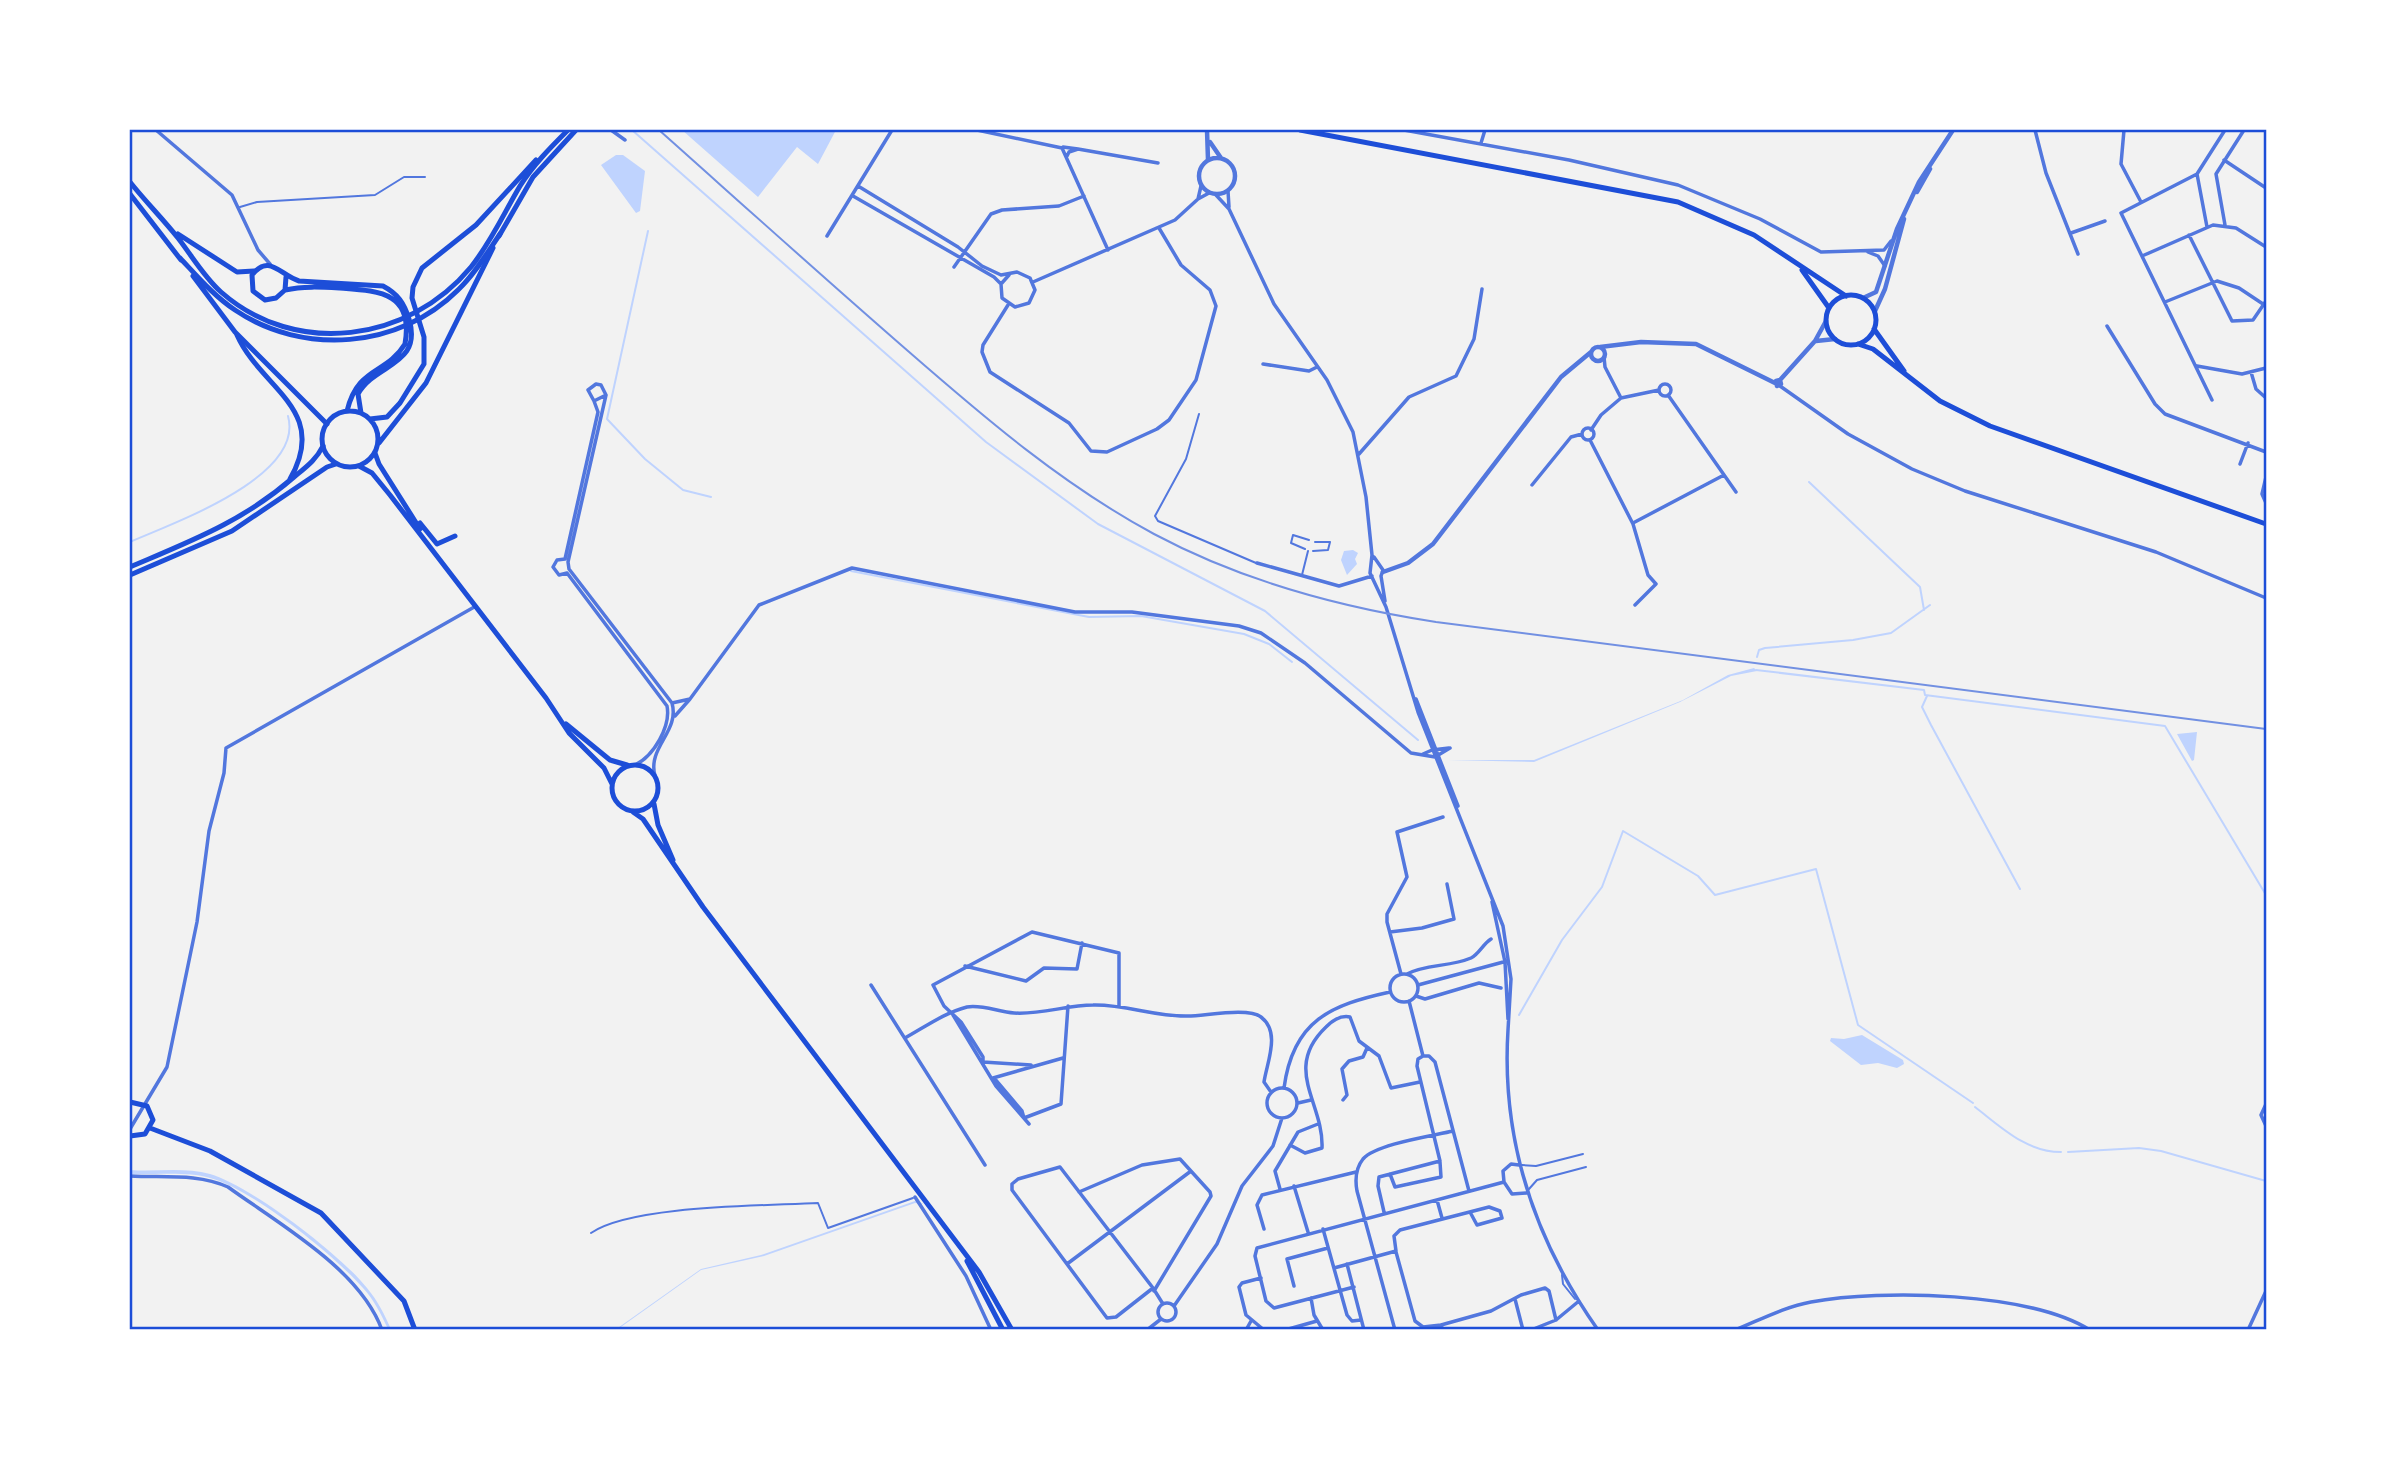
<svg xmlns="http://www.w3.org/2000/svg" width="2396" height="1459" viewBox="0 0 2396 1459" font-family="Spectral,serif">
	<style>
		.water { fill: #bfd3fe }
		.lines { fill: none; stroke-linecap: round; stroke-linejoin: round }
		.stream { stroke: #bfd3fe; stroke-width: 2 }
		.service { stroke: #5277de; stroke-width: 2 }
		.minor { stroke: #5277de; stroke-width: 3.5 }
		.tertiary { stroke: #5277de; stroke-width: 4.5 }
		.secondary { stroke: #1d4ed8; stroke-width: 5 }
		.primary { stroke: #1d4ed8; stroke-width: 5 }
		.trunk { stroke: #1d4ed8; stroke-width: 5 }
		.rail { stroke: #7290e2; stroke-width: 2 }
		.neatline { fill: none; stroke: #1d4ed8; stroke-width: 2.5 }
	</style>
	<rect width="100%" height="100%" fill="#f2f2f2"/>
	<!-- water -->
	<path class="water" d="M682 130H836L818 164 797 147 758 197Z
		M616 155H623L645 171 640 211 636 213 601 165Z
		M1353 550 1358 553 1355 559 1357 564 1347 575 1341 560 1344 551Z
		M1754 668 1757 671 1731 676 1680 702 1534 762 1448 760H1534L1683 700 1728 675Z
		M2197 732 2194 760 2192 761 2177 734Z
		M1862 1035 1903 1060 1904 1064 1897 1068 1878 1063 1861 1065 1830 1041 1831 1038 1844 1039Z
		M130 1170C155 1172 185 1167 210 1174 251 1186 340 1254 367 1288 378 1301 384 1314 391 1329H388C381 1314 374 1300 363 1288 334 1255 252 1189 210 1178 186 1171 155 1175 130 1174Z
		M915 1201 924 1204 915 1203 764 1256 701 1270 618 1329 615 1330 701 1269 761 1255Z"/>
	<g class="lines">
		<!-- stream -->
		<path class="stream" d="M632 130 986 442 1098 524 1265 611 1418 740
			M648 231 607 419 645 459 683 490 711 497
			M1809 482 1920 587 1924 610
			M130 542C173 523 305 477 288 416
			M851 571 1089 617 1141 616 1244 634 1269 644 1292 662
			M1757 657 1759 650 1765 648 1853 640 1891 633 1930 605
			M1756 670 1924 690 1925 695 2165 726 2266 895
			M1927 696 1922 707 1931 725 2020 889
			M1519 1015 1562 940 1602 887 1623 831 1698 876 1715 895 1816 869 1858 1025 1973 1103
			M1975 1107C2001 1127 2026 1152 2061 1152
			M2068 1152 2139 1148 2161 1151 2266 1181"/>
		<!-- service -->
		<path class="service" d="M240 207 257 202 375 195 404 177H425
			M1199 414 1186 459 1155 516 1158 521 1256 563
			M1305 549 1291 543 1293 535 1309 540
			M1313 551 1328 550 1330 542H1315
			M1302 575 1308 551
			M1522 1165 1536 1166 1583 1154
			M1529 1189 1537 1180 1586 1167
			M591 1233C632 1205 764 1206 818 1203L828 1228 913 1198
			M1562 1275 1563 1284 1575 1299"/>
		<!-- minor -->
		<path class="minor" d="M156 130 232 195 258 250 270 264
			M611 130 625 140
			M977 130 1062 148 1108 250
			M1404 130 1569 160 1678 185 1760 219 1821 252 1884 250 1891 241
			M2035 130 2046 173 2078 254
			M2124 130 2121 164 2141 202
			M2264 130 2266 131
			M1481 143 1485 130
			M1063 147 1078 149 1069 152 1067 156
			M1078 149 1158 163
			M2224 160 2266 188
			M2197 174 2121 213 2212 400
			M858 186 958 247 982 266 1001 275 1017 272 1030 278 1035 290 1029 303 1015 307 1002 298 1001 284 1009 275
			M1228 191 1229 207
			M1216 195 1229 209 1274 304 1327 380 1353 432 1366 497 1372 555 1370 573 1386 607 1418 712 1503 926 1511 979 1508 1030
			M853 196 994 277 1001 284
			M1198 199 1201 186
			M2225 225 2216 174 2244 130
			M2207 227 2197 174 2225 130
			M2071 233 2105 221
			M2189 235 2232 321 2253 320 2266 301
			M827 236 892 130
			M1868 252 1878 256 1885 266
			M2142 256 2213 225 2236 228 2266 247
			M954 267 991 214 1002 210 1059 206 1084 196
			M1033 282 1175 220 1198 199 1209 193
			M2165 302 2217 281 2239 288 2266 306
			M1008 305 983 345 982 352 990 372 1069 423 1091 451 1107 452 1157 429 1169 420 1196 380 1216 306 1210 290 1181 265 1159 228
			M2107 326 2155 404 2165 414 2266 452
			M1263 364 1309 371 1317 367
			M2197 366 2242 374 2266 368
			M2251 372 2256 389 2266 398
			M1659 390a6 6 0 1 1 12 0a6 6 0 1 1-12 0Z
			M1780 386 1848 434 1912 469 1965 491 2156 552 2266 598
			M606 395 594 401 588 390 596 384 601 385 606 395 568 562 569 569 672 703C680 732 647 747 655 776
			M1668 395 1736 492
			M1621 398 1659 390
			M1582 434a6 6 0 1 1 12 0a6 6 0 1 1-12 0Z
			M1591 430 1601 415 1621 398 1605 367 1604 357
			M1590 440 1633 524 1648 575 1656 584 1635 605
			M1359 454 1409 397 1456 376 1474 339 1482 289
			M2240 464 2248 443
			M2266 477 2262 494 2266 503
			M1532 485 1571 437 1582 434
			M1633 523 1724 475
			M1374 557 1383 570 1381 576 1385 601
			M565 559 598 412 594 401
			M565 559 557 560 553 567 559 575 567 573
			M1257 563 1339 586 1372 576
			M567 573 667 706C671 726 654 756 635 765
			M690 699 759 605 852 568 1075 612H1132L1239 626 1261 633 1305 663 1411 753 1435 757 1450 748
			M1416 699 1458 806
			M672 703 690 699 675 716
			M1423 754 1432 750 1449 748
			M1492 902 1505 962 1508 1019
			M1390 932 1422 928 1454 919 1447 884
			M965 966 1026 981 1044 968 1077 969 1082 943
			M1390 988a14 14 0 1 1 28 0a14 14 0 1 1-28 0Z
			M1401 974 1387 922V914L1407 877 1397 832 1443 817
			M1407 974C1425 964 1450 967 1471 958 1479 954 1483 944 1491 939
			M871 985 985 1165
			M1418 985 1507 961
			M1416 996 1425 999 1479 983 1501 988
			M953 1015 996 1086 1029 1124
			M1508 1030C1501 1141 1534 1239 1598 1330
			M905 1038C925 1027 944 1013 967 1007 981 1004 999 1012 1014 1013 1040 1015 1067 1005 1093 1005 1125 1004 1155 1017 1188 1016 1205 1016 1248 1007 1261 1017 1281 1032 1267 1062 1264 1082L1271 1092
			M1423 1056H1429L1435 1062 1469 1191
			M983 1062V1057L961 1022 944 1006 933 985 1032 932 1119 953V1007
			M983 1062 1031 1065
			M993 1078 1063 1058
			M994 1078 1022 1111 1024 1118
			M1267 1103a15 15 0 1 1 30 0a15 15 0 1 1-30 0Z
			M1284 1088C1293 1020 1331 1005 1390 992
			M1343 1100 1347 1095 1342 1069 1349 1061 1363 1057 1367 1048
			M1298 1103 1311 1100
			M2266 1104 2261 1115 2266 1126
			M1024 1118 1061 1104 1068 1006
			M130 1129 167 1067 197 922 209 831 224 773 226 748 476 606
			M1290 1145 1305 1153 1322 1148C1324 1103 1282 1069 1326 1027 1332 1021 1341 1015 1350 1017L1359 1041 1379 1056 1391 1088 1420 1082
			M1519 1165 1511 1164 1503 1171 1504 1182 1512 1194 1526 1193
			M1390 1174 1395 1187 1441 1177 1440 1162
			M130 1176C163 1178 197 1173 228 1187 279 1224 360 1269 382 1330
			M1294 1186 1308 1232
			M1280 1189 1275 1171 1298 1132 1318 1124
			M1079 1192 1142 1165 1180 1159 1210 1192 1211 1196 1154 1291
			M915 1197 966 1276 991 1330
			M1437 1200 1442 1218
			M1384 1212 1378 1186 1379 1177 1440 1161 1417 1066 1418 1059 1423 1056 1409 1001
			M1264 1229 1257 1205 1262 1195 1356 1172
			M1323 1229 1347 1315 1352 1321 1361 1320
			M1396 1252 1415 1321 1423 1327 1441 1325 1443 1330
			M1067 1264 1191 1171
			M1347 1264 1364 1330
			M1334 1268 1396 1251 1394 1236 1400 1230 1489 1207 1500 1211 1502 1218 1477 1225 1470 1212
			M1261 1278 1242 1283 1239 1287 1246 1315 1264 1330
			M1294 1286 1287 1259 1328 1248
			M1354 1287 1274 1308 1266 1301 1255 1256 1257 1248 1504 1182
			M1153 1288 1116 1317 1107 1318 1012 1190V1184L1018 1179 1060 1167 1153 1288 1163 1304
			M1311 1298 1314 1315 1323 1330
			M1515 1299 1523 1330
			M1158 1312a9 9 0 1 1 18 0a9 9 0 1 1-18 0Z
			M1174 1306 1217 1244 1242 1186 1273 1146 1282 1118
			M1441 1325 1491 1311 1521 1295 1545 1288 1549 1291 1556 1320
			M1147 1330 1161 1319
			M1246 1330 1251 1321
			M1285 1330 1317 1321
			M1395 1330 1357 1191C1355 1180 1355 1169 1363 1159 1376 1144 1432 1136 1453 1131
			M1531 1330 1556 1320 1579 1301
			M1735 1330C1760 1320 1784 1307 1811 1302 1882 1289 2029 1292 2090 1330
			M2248 1330 2266 1291"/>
		<!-- tertiary -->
		<path class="tertiary" d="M1207 130 1208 160
			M1210 142 1221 158
			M1199 176a18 18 0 1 1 36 0a18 18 0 1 1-36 0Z
			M1917 192 1930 169
			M1863 298 1876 292 1897 229 1919 182 1953 130
			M1875 311 1885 289 1904 219
			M1816 341 1835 339
			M1600 347 1641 342 1696 344 1775 383
			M1591 354a7 7 0 1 1 14 0a7 7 0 1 1-14 0Z
			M1780 380 1815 341 1826 321
			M1780 380 1781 384 1777 386 1776 381Z
			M1383 572 1408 563 1433 544 1561 377 1591 352"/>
		<!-- secondary -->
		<path class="secondary" d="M237 335C261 389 330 409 290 479
			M375 453 379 464 420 529
			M359 466 372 473 390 495 546 698 569 733 604 768 612 784
			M420 523 437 544 455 536
			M130 567C191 541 242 522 294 477 306 467 316 460 323 446
			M130 575 232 531 327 467 336 464
			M566 724 610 760 627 765
			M612 788a23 23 0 1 1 46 0a23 23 0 1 1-46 0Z
			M654 804 658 825 673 860
			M633 812 643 819 703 907 979 1272 1012 1330
			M130 1102 147 1106 153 1120 145 1134 130 1136
			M150 1128 210 1151 321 1213 404 1301 415 1330
			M967 1261 1003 1330"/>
		<!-- primary -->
		<path class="primary" d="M1300 130 1678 202 1754 235 1846 296
			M499 236 533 177 576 130
			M1802 270 1829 308
			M286 277 285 290 276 298 265 300 253 291 252 275C269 253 280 275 299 281L383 286C398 294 404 303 409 319 423 366 375 363 358 394L361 413
			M285 290C303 286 321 287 340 288 379 291 414 292 405 344 386 375 358 366 347 411
			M1826 320a25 25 0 1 1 50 0a25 25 0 1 1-50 0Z
			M1874 329 1904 371
			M1858 344 1873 349 1940 401 1990 426 2266 524
			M322 439a28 28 0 1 1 56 0a28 28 0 1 1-56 0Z
			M370 419 387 417 400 403 424 364V337L412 298 413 287 422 268 476 225 536 160
			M379 443 426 383 493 248"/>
		<!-- trunk -->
		<path class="trunk" d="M130 182C145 201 163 219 178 238 192 256 204 277 221 292 296 358 409 342 471 267 491 242 504 213 520 186 533 165 551 147 568 130
			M130 194 181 260
			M178 234 237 272 254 271
			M180 258C197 276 214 296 235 310 303 356 399 349 458 290 475 274 487 253 500 234
			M193 276 235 332 327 424"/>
		<!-- rail -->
		<path class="rail" d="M659 130C742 204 824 278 908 351 986 419 1063 485 1154 534 1242 581 1338 607 1436 622L2266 729"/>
	</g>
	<!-- border -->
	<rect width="2396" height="1459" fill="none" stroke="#ffffff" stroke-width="262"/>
	<rect x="131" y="131" width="2134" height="1197" class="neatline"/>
</svg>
